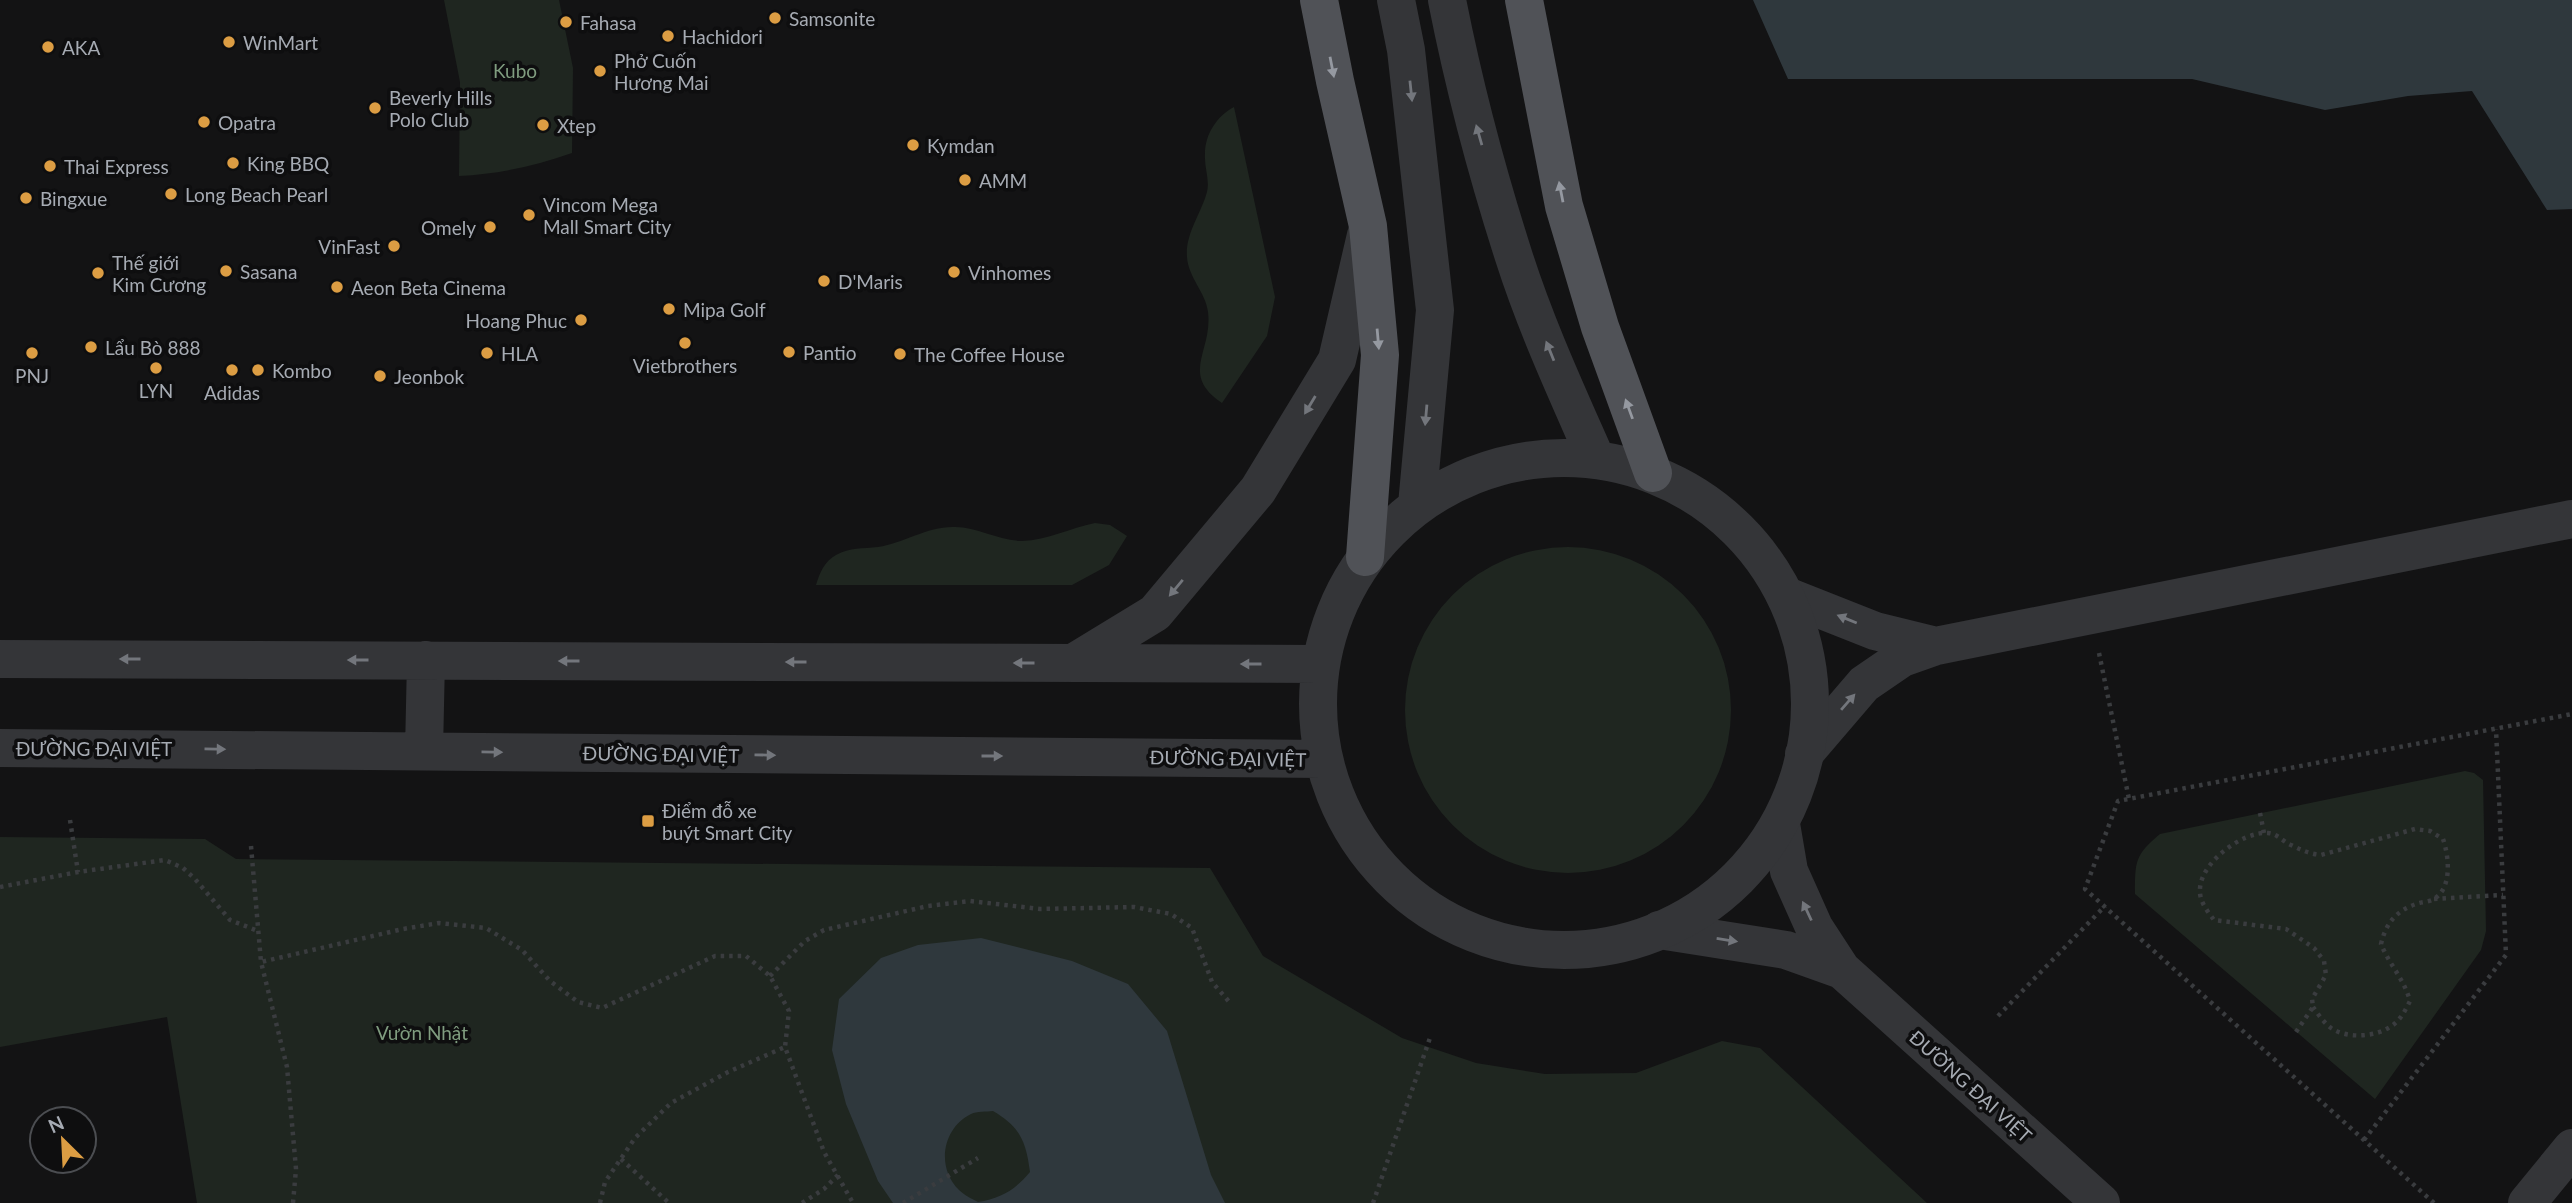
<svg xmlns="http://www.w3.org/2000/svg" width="2572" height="1203" viewBox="0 0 2572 1203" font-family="Lato,sans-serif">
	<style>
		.green { fill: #1f2620 }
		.water { fill: #2f383d; fill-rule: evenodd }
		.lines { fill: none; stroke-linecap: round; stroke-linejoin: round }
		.path { stroke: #3a3c3f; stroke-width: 4.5; stroke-dasharray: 3.5 5; stroke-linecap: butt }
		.minor { stroke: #343538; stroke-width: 38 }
		.tertiary { stroke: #343538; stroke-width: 38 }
		.primary { stroke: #505257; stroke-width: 38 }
		.oneway { fill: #9599a1 }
		.oneway2 { fill: #73767c }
		.poi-dot { fill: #dc9d43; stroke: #0e0e0f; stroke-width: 2.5 }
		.labels { text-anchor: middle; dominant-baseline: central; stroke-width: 7; stroke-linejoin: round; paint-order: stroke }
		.poi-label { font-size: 19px; fill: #a6abb3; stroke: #0e0e0f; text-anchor: start }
		.park-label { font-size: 19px; fill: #7f9c7f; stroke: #0e0e0f }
		.street-label { font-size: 19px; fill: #a6abb3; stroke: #0e0e0f }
	</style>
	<rect width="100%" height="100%" fill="#131314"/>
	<!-- green -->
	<path class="green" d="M444 0H559L573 68 572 153C535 166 499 174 459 176L460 82Z
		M1234 107 1275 297 1267 336 1222 403C1179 374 1213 351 1208 312 1206 293 1188 277 1187 257 1185 234 1201 214 1207 192 1210 180 1204 167 1205 154 1205 134 1217 116 1234 107Z
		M1095 523 1110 525 1127 536 1109 565 1072 585H816C820 572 824 562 836 555 850 547 863 549 878 547 904 543 928 526 955 527 978 527 999 541 1022 541 1048 540 1070 528 1095 523Z
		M1405 710a163 163 0 1 1 326 0a163 163 0 1 1-326 0Z
		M2465 771 2474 773 2483 780 2486 931 2481 950 2375 1099 2135 894C2135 861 2135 855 2160 834Z
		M0 837 205 839 236 859 1210 868 1263 956 1402 1038 1476 1063 1545 1074 1636 1073 1722 1041 1760 1048 1927 1203H197L167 1017 0 1047Z"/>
	<!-- water -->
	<path class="water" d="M1753 0H2572V209L2547 210 2472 91 2408 96 2325 110 2192 79H1788Z
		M981 938 1072 961 1128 984 1167 1031 1211 1175 1225 1203H893L878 1181 846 1104 832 1050 839 999 881 958 918 945ZM993 1111C1020 1127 1026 1141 1030 1172 1015 1190 1001 1198 978 1202 972 1199 964 1195 959 1190 936 1168 942 1128 971 1114 977 1111 986 1112 993 1111Z"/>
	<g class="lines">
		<!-- path -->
		<path class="path" d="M2099 653 2129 799
			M2260 813 2264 833
			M70 820 78 872
			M251 846 261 962
			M0 887 78 872 165 860 183 868 195 879 230 920 258 931
			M2434 899 2503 895
			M770 976 805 941 824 930 928 906 970 901 1040 909 1134 907 1171 914 1192 928 1212 982 1231 1004
			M1998 1016 2105 906
			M2296 1032 2313 1007 2312 999 2326 975 2324 961 2314 948 2286 929 2214 920C2208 912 2200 902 2200 892 2198 864 2242 831 2268 833 2278 834 2282 841 2291 845 2301 850 2310 854 2321 855L2415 829 2430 831 2443 839C2449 856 2453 890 2432 900 2427 902 2421 902 2416 904 2396 911 2386 923 2381 944 2389 964 2404 979 2410 1001 2405 1011 2400 1021 2390 1027 2375 1037 2347 1039 2331 1028 2324 1023 2318 1014 2313 1007
			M2364 1140 2506 955 2496 729
			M621 1159 669 1203
			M293 1203 296 1169 287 1067 261 962 403 929 439 923 486 928 522 950 550 981 578 1002 602 1008 715 956H746L770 976 789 1011 785 1047 824 1152 853 1203
			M600 1203 605 1182 635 1138 671 1103 728 1072 785 1047
			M802 1203 824 1189 838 1175
			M903 1203 978 1158
			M1373 1203 1431 1035
			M2434 1203 2085 889 2118 801 2572 714"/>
		<!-- minor -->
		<path class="minor" d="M1789 597 1875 631 1936 646
			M1804 754 1864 684 1902 658 1936 646 2572 519
			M1781 824 1789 871 1814 927 1842 970 2101 1203
			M1659 930 1786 950 1842 970
			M2527 1203 2572 1148"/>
		<!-- tertiary -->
		<path class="tertiary" d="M1396 0 1406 50 1435 310 1417 505
			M1447 0C1464 86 1487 173 1514 257 1536 326 1567 393 1596 459
			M1318 704a246 246 0 1 1 492 0a246 246 0 1 1-492 0Z
			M0 659 1320 664
			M1073 663 1155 613 1258 490 1337 360 1366 235
			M0 748 1322 759
			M424 751 426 660"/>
		<!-- primary -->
		<path class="primary" d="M1319 0 1335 81 1368 226 1380 355 1365 557
			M1524 0 1564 206 1600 327 1653 473"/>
	</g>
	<!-- one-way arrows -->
	<defs><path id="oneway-solid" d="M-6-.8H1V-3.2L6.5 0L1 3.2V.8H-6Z" transform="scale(1.75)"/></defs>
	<g class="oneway">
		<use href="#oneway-solid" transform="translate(1332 67) rotate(79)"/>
		<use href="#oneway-solid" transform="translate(1561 192) rotate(-101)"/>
		<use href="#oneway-solid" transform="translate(1378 339) rotate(85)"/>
		<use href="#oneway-solid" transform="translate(1629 409) rotate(-110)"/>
	</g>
	<g class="oneway2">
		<use href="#oneway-solid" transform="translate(1411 91) rotate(84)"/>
		<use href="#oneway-solid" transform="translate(1479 135) rotate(-106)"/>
		<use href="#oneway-solid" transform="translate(1550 351) rotate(-112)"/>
		<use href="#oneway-solid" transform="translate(1310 405) rotate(121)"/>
		<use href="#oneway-solid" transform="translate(1426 415) rotate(95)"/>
		<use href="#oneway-solid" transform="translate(1176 588) rotate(130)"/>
		<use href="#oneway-solid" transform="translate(1847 619) rotate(-158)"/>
		<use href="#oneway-solid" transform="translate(130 659) rotate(-180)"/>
		<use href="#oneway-solid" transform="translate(358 660) rotate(-180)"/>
		<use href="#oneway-solid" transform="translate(569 661) rotate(-180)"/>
		<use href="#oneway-solid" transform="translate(796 662) rotate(-180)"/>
		<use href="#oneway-solid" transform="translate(1024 663) rotate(-180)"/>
		<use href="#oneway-solid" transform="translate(1251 664) rotate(-180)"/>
		<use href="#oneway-solid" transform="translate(1848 702) rotate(-49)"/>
		<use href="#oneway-solid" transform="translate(215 749) rotate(1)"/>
		<use href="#oneway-solid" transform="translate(492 752) rotate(1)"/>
		<use href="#oneway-solid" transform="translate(765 755) rotate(1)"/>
		<use href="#oneway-solid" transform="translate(992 756)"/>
		<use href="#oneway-solid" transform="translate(1807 911) rotate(-115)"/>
		<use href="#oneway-solid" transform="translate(1727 940) rotate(9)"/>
	</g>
	<!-- markers -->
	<g class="poi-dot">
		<circle cx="775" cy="18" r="7"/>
		<circle cx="566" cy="22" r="7"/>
		<circle cx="668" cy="36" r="7"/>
		<circle cx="229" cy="42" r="7"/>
		<circle cx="48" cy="47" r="7"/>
		<circle cx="600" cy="71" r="7"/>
		<circle cx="375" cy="108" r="7"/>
		<circle cx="204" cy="122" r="7"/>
		<circle cx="543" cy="125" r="7"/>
		<circle cx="913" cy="145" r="7"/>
		<circle cx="233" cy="163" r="7"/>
		<circle cx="50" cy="166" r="7"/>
		<circle cx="965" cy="180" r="7"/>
		<circle cx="171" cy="194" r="7"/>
		<circle cx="26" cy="198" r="7"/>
		<circle cx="529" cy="215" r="7"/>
		<circle cx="490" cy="227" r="7"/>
		<circle cx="394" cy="246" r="7"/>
		<circle cx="226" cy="271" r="7"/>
		<circle cx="954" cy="272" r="7"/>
		<circle cx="98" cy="273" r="7"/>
		<circle cx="824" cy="281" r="7"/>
		<circle cx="337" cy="287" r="7"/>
		<circle cx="669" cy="309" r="7"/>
		<circle cx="581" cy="320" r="7"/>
		<circle cx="685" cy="343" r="7"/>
		<circle cx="91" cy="347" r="7"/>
		<circle cx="789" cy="352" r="7"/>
		<circle cx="32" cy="353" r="7"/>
		<circle cx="487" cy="353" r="7"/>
		<circle cx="900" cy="354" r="7"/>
		<circle cx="156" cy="368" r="7"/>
		<circle cx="232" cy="370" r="7"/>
		<circle cx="258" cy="370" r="7"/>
		<circle cx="380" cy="376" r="7"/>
		<rect x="641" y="814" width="14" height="14" rx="3.5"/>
	</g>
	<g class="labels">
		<!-- poi labels -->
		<g class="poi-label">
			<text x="789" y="18">Samsonite</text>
			<text x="580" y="22">Fahasa</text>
			<text x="682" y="36">Hachidori</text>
			<text x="243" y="42">WinMart</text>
			<text x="62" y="47">AKA</text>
			<text x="614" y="60">Phở Cuốn<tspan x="614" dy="22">Hương Mai</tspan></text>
			<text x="389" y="97">Beverly Hills<tspan x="389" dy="22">Polo Club</tspan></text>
			<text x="218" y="122">Opatra</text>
			<text x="557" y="125">Xtep</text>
			<text x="927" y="145">Kymdan</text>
			<text x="247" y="163">King BBQ</text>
			<text x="64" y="166">Thai Express</text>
			<text x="979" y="180">AMM</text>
			<text x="185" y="194">Long Beach Pearl</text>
			<text x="40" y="198">Bingxue</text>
			<text x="543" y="204">Vincom Mega<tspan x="543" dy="22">Mall Smart City</tspan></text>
			<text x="476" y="227" text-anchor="end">Omely</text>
			<text x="380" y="246" text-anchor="end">VinFast</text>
			<text x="112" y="262">Thế giới<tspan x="112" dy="22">Kim Cương</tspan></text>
			<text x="240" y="271">Sasana</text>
			<text x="968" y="272">Vinhomes</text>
			<text x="838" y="281">D'Maris</text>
			<text x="351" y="287">Aeon Beta Cinema</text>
			<text x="683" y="309">Mipa Golf</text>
			<text x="567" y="320" text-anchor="end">Hoang Phuc</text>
			<text x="105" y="347">Lẩu Bò 888</text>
			<text x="803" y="352">Pantio</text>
			<text x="501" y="353">HLA</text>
			<text x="914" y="354">The Coffee House</text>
			<text x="685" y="365" text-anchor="middle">Vietbrothers</text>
			<text x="272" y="370">Kombo</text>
			<text x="32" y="375" text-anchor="middle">PNJ</text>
			<text x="394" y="376">Jeonbok</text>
			<text x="156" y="390" text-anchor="middle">LYN</text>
			<text x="232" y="392" text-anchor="middle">Adidas</text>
			<text x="662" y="810">Điểm đỗ xe<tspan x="662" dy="22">buýt Smart City</tspan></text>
		</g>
		<!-- park labels -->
		<g class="park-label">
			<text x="515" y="70">Kubo</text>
			<text x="422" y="1032">Vườn Nhật</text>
		</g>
		<!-- street labels -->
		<g class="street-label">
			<text x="94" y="748">ĐƯỜNG ĐẠI VIỆT</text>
			<text transform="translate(661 754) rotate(1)">ĐƯỜNG ĐẠI VIỆT</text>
			<text transform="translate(1228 758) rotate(1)">ĐƯỜNG ĐẠI VIỆT</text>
			<text transform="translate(1971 1086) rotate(42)">ĐƯỜNG ĐẠI VIỆT</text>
		</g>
	</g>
	<!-- north arrow -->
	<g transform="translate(63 1140) rotate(336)"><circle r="33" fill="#0e0e0f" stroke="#4b4d51" stroke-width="2"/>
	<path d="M0-5L12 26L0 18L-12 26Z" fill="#dc9d43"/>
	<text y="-10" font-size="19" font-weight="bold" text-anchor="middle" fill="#a6abb3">N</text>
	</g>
</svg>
